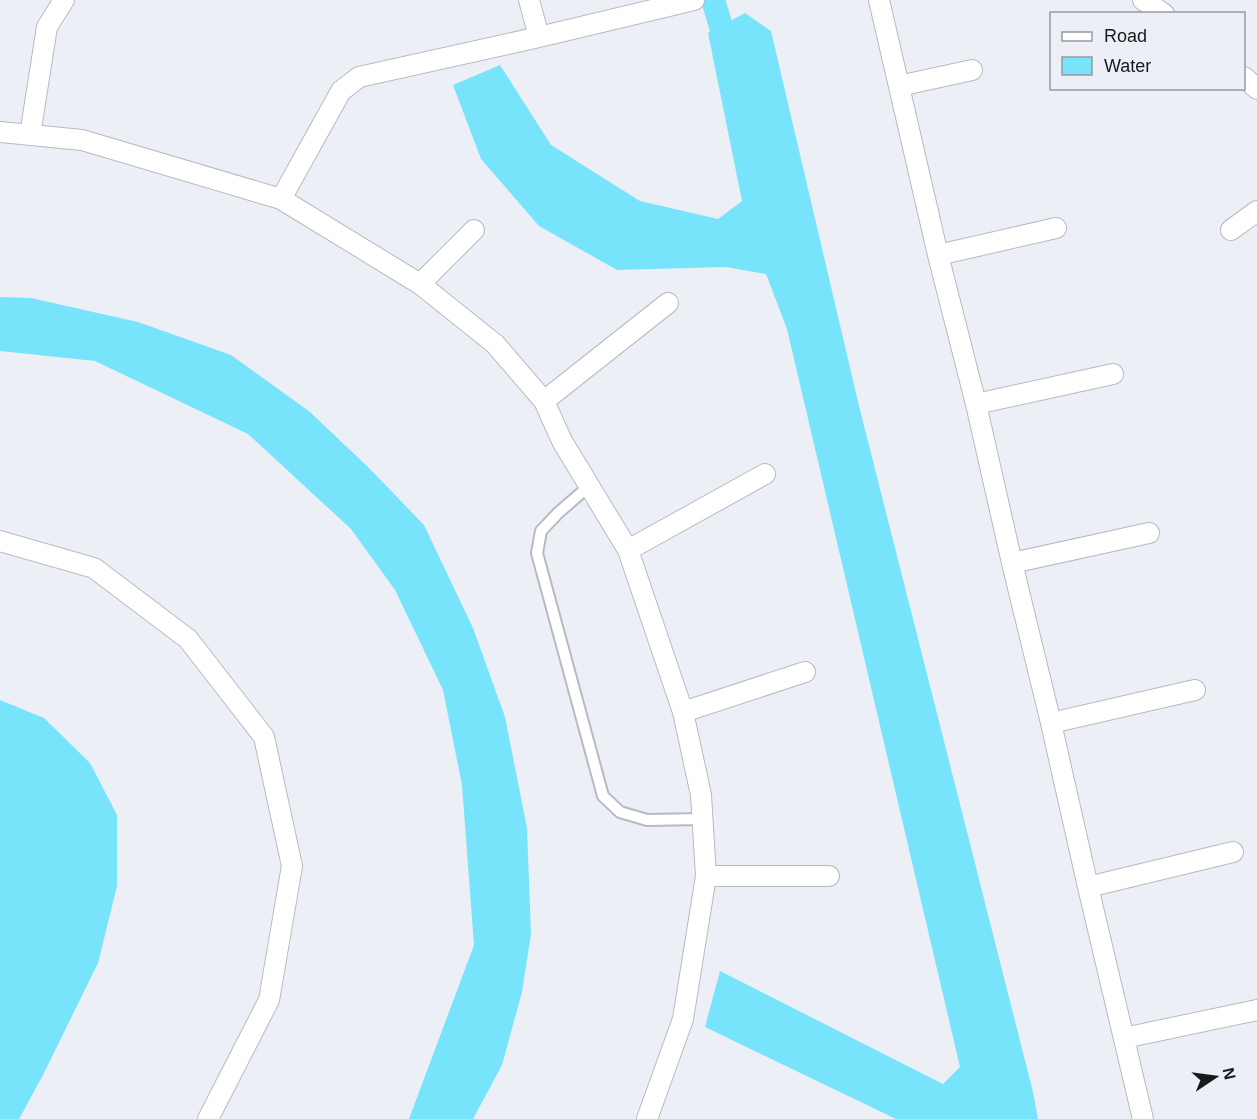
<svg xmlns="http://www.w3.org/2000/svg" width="1257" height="1119" viewBox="0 0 1257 1119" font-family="Helvetica,sans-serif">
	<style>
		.water { fill: #78e4fb }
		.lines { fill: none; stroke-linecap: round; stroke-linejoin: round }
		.canal { stroke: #78e4fb; stroke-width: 24 }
		.lane-casing { stroke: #b7bac1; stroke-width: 14 }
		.street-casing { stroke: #b7bac1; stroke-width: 22 }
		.lane { stroke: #fff; stroke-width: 10 }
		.street { stroke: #fff; stroke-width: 20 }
	</style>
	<rect width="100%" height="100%" fill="#edeff7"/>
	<!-- water -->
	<path class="water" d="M745 13 771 31 859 406 1033 1092 1038 1119H896L705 1027 720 971 943 1084 960 1067 787 329 766 274 726 267 617 270 539 226 481 159 453 85 500 65 551 145 640 201 718 219 742 201 708 33Z
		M0 297 31 298 138 322 231 355 310 412 369 468 424 525 473 628 505 717 527 828 531 934 522 992 502 1065 473 1119H409L474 945 462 785 443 690 395 590 351 529 248 434 95 361 0 351Z
		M0 700 44 718 90 763 117 815V886L98 963 43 1075 19 1119H0Z"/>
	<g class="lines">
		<!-- canal -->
		<path class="canal" d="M713 0 730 56"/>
		<!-- lane casing -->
		<g class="lane-casing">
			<path id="lane" d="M589 486 558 513 541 531 537 553 603 796 620 812 647 820 702 819"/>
		</g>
		<!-- street casing -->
		<g class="street-casing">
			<path id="street" d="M529 0 539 37
				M879 0 938 255 976 404 1012 563 1051 723 1088 887 1143 1119
				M1143 0 1164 14
				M1244 77 1257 89
				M899 86 972 70
				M0 132 82 140 281 199 420 284 495 344 544 401 562 441 628 550 683 712 701 795 706 876 683 1019 647 1119
				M30 135 47 27 64 0
				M281 199 341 91 359 77 539 37 694 0
				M1231 230 1257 211
				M938 255 1056 228
				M420 284 474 230
				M544 401 668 303
				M976 404 1113 374
				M0 541 94 568 188 639 264 737 292 866 269 1000 208 1119
				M628 550 765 474
				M1012 563 1149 533
				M683 712 805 672
				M1051 723 1195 690
				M706 876H829
				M1088 887 1233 852
				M1124 1038 1257 1010"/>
		</g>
		<!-- lane -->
		<use href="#lane" class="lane"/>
		<!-- street -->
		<use href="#street" class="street"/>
	</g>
	<!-- legend -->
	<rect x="1050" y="12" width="195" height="78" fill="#edeff7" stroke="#98999f" stroke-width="1.5"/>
	<rect x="1062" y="32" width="30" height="9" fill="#ffffff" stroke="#98999f" stroke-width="1.5"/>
	<text x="1104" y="42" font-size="18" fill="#18191b">Road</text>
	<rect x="1062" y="57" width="30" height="18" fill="#78e4fb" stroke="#98999f" stroke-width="1.5"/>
	<text x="1104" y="72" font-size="18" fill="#18191b">Water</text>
	<!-- north arrow -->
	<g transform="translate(1215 1077) rotate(77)" stroke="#edeff7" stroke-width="4.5" paint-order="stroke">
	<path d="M0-4.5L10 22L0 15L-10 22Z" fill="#18191b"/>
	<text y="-9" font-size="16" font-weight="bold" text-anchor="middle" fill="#18191b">N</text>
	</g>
</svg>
